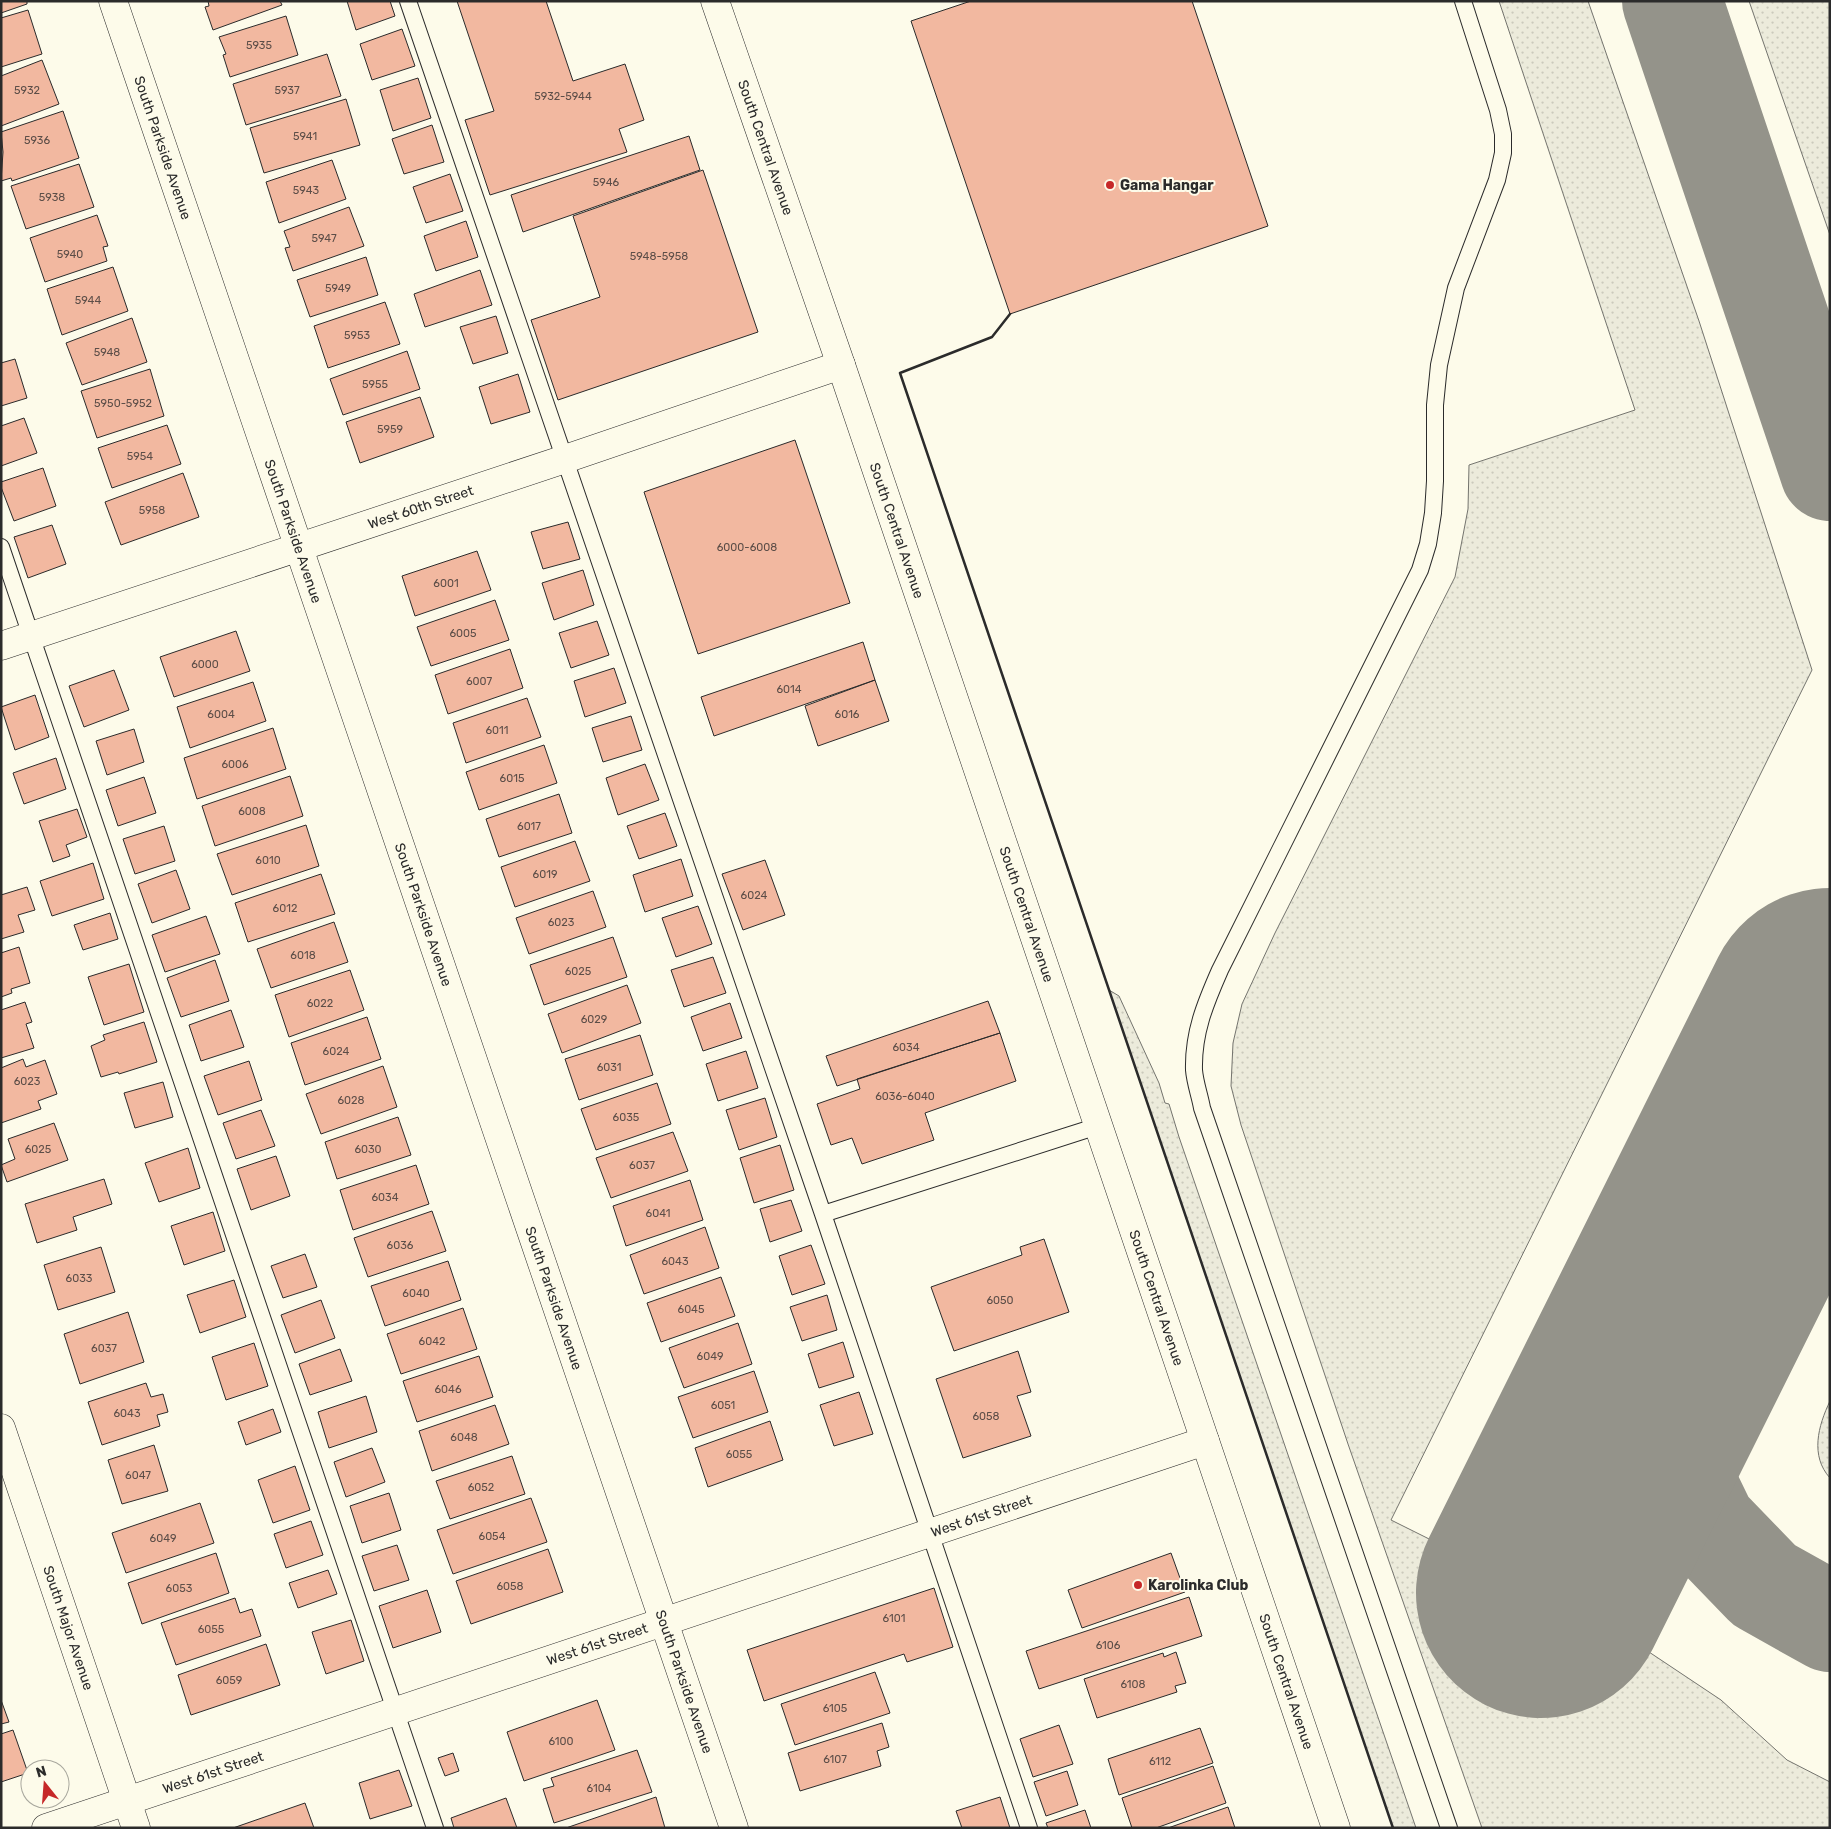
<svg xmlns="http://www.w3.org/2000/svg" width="1831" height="1829" viewBox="0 0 1831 1829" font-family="Rubik,sans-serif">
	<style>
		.grass { fill: url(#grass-dots); stroke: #74746e }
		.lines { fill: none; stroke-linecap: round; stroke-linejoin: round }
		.taxiway { stroke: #94938a; stroke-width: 100 }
		.runway { stroke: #94938a; stroke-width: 250 }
		.building { fill: #f2b8a0; stroke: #2b2b2b }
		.service-casing { stroke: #2b2b2b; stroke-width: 18 }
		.minor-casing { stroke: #2b2b2b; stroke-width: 29 }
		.secondary-casing { stroke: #2b2b2b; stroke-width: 29 }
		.service { stroke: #fdfbea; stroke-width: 16 }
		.minor { stroke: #fdfbea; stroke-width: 28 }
		.secondary { stroke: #fdfbea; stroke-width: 28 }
		.wall { stroke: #2b2b2b; stroke-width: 2.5 }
		.poi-dot { fill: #c62828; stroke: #fdfbea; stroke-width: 2 }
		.labels { text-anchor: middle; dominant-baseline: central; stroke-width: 4; stroke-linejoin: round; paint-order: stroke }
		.number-label { font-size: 11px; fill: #5d4e48 }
		.street-label { font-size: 14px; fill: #2b2b2b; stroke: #fdfbea }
		.poi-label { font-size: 14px; font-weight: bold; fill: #2b2b2b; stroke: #fdfbea; text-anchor: start }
	</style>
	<defs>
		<pattern id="grass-dots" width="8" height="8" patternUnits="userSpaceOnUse" patternTransform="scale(1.25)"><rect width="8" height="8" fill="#ecebdb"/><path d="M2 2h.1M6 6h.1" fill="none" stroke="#cbcabc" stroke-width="1.8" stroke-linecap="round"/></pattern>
	</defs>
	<rect width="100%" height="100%" fill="#fdfbea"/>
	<!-- grass -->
	<path class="grass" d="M1499 1H1588L1699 321 1812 670 1391 1520 1628 1638 1721 1700 1787 1760 1830 1782V1828H1482L1348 1444 1241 1125 1231 1086 1233 1043 1242 1004 1275 933 1455 577 1468 509 1469 465 1635 410Z
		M1749 1H1830V235Z
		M1109 990 1119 996 1159 1083 1165 1103 1169 1104 1179 1137 1416 1828H1393Z
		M1830 1401V1478C1810 1456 1818 1426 1830 1401Z"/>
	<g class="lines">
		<!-- taxiway -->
		<path class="taxiway" d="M1672 1 1830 471
			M1715 1244 1671 1381 1674 1458 1707 1526 1764 1585 1830 1622"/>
		<!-- runway -->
		<path class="runway" d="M1541 1593 1830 1013"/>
	</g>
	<!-- building -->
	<path class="building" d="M1 1H27V4L1 13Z
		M208 1H280L282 5 213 30 205 7 209 6Z
		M347 1H390L395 16 356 30Z
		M457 1H546L573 81 625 64 644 120 619 129 627 152 490 195 465 120 494 111Z
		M971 1H1192L1268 226 1010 314 911 21Z
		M28 10 42 54 1 67V18Z
		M286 16 298 55 230 77 223 55 226 54 219 37Z
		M402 29 415 66 372 80 360 44Z
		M327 54 341 96 246 125 233 84Z
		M42 60 59 104 1 126V76Z
		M418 78 431 118 393 131 380 90Z
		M346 99 360 145 264 173 250 128Z
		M63 111 79 158 12 181 11 178 1 181 3 152 1 132Z
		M432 125 444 162 404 174 392 139Z
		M689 136 700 170 523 232 511 195Z
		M332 160 346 199 279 223 266 182Z
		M79 164 94 207 26 229 11 186Z
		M703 170 758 332 558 400 531 320 600 297 573 216Z
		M450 174 463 211 426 223 413 187Z
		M349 207 364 246 293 271 285 248 290 247 284 231Z
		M97 215 108 246 103 247 107 261 45 282 30 238Z
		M466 221 478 257 436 271 424 236Z
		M366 257 378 295 310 317 297 280Z
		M113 267 128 311 62 335 47 289Z
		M480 270 492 305 425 327 414 294Z
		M385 302 400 344 328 368 314 326Z
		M496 316 508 353 473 364 460 327Z
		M132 318 147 362 82 385 66 343Z
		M407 351 420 389 343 415 330 379Z
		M15 359 27 398 1 406V363Z
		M150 369 164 416 97 438 81 391Z
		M518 374 530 412 491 424 479 387Z
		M420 397 434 437 360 463 346 422Z
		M24 418 37 453 1 466V426Z
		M167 425 181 464 112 488 98 448Z
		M795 440 850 603 698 654 644 492Z
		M43 468 56 506 14 521 1 487V482Z
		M183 473 199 517 121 545 105 502Z
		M568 522 580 559 543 569 531 532Z
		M52 525 66 564 28 578 14 537Z
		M477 551 491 590 415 616 402 576Z
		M583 570 594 605 554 620 542 583Z
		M495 600 509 640 431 666 417 627Z
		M597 621 609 655 571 668 559 633Z
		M236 631 250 671 174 697 160 657Z
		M863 642 875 680 714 736 701 697Z
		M510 649 523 688 448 714 435 675Z
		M614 668 626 703 585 717 574 681Z
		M114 670 129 710 84 727 69 686Z
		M875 680 889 721 818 746 805 706Z
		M253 682 266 721 190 748 177 707Z
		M35 695 49 737 15 750 1 707Z
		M527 698 541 737 466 763 453 723Z
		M631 716 642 750 603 762 592 728Z
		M273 728 286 769 197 799 184 758Z
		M134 729 144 762 107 775 96 741Z
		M544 745 557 783 479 810 466 772Z
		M56 758 66 789 24 804 13 773Z
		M645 764 659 800 618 815 606 778Z
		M290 776 303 816 215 846 202 806Z
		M144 777 156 813 118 826 106 790Z
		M559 794 572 833 499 857 486 819Z
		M77 809 87 837 66 845 70 856 53 862 39 821Z
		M665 813 677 846 639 859 627 826Z
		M306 825 319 866 232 895 217 854Z
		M164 826 175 861 135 874 123 839Z
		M575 841 590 881 515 907 501 867Z
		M681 859 693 896 645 912 633 875Z
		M765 860 785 915 743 930 722 874Z
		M93 863 104 899 52 916 40 881Z
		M176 870 190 909 152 923 138 884Z
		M321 874 335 914 248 942 235 903Z
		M27 887 35 910 18 915 24 932 1 939V895Z
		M593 891 606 927 529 954 516 918Z
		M698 906 712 944 676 957 662 918Z
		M110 913 118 939 83 950 74 925Z
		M206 916 220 954 165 972 152 935Z
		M334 922 348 962 271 988 257 949Z
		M613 937 627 977 544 1005 530 965Z
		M19 947 30 983 11 989 12 993 1 997V953Z
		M713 957 726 993 684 1007 671 970Z
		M215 960 229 1001 181 1017 167 978Z
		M129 964 144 1012 104 1025 88 977Z
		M350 970 364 1010 289 1037 275 995Z
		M627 985 641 1023 562 1053 548 1014Z
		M988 1001 1000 1033 837 1086 826 1056Z
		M25 1002 32 1022 26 1024 34 1048 1 1058V1010Z
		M730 1003 742 1038 703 1051 691 1017Z
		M231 1010 244 1047 201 1061 189 1025Z
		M367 1017 381 1059 305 1085 291 1043Z
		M144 1022 157 1062 119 1074 118 1072 101 1077 91 1046 105 1040 103 1035Z
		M1000 1033 1016 1081 925 1113 934 1140 862 1164 852 1138 831 1145 817 1104 860 1089 857 1079Z
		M640 1035 653 1075 579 1100 565 1059Z
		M746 1051 758 1088 718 1101 706 1064Z
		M23 1059 26 1067 45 1060 57 1094 38 1101 41 1109 1 1123V1068Z
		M249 1061 262 1100 218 1115 204 1076Z
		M383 1066 397 1107 321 1134 306 1094Z
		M163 1082 173 1117 135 1128 124 1093Z
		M657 1083 671 1124 596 1150 581 1109Z
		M765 1098 777 1137 739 1150 726 1110Z
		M261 1110 275 1146 236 1159 223 1123Z
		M398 1117 411 1155 337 1179 325 1142Z
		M54 1123 68 1160 7 1182 1 1165 15 1159 8 1139Z
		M673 1132 688 1171 611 1198 596 1158Z
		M780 1145 794 1190 754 1203 740 1158Z
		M188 1148 200 1188 159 1202 145 1163Z
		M276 1156 290 1196 251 1210 237 1169Z
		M416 1165 429 1204 353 1230 340 1190Z
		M104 1179 112 1204 73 1217 77 1230 37 1243 25 1204Z
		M690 1180 703 1220 626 1246 613 1206Z
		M791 1200 802 1231 770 1242 760 1209Z
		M432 1211 446 1251 368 1277 354 1238Z
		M213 1212 225 1251 184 1265 171 1226Z
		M705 1227 719 1268 644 1294 630 1255Z
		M1044 1239 1069 1312 954 1351 931 1287 1022 1255 1020 1247Z
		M811 1245 825 1284 792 1295 779 1256Z
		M101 1247 115 1292 58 1310 44 1265Z
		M305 1254 317 1287 283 1298 271 1266Z
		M448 1261 461 1300 385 1326 371 1286Z
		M721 1277 735 1316 661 1342 647 1303Z
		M234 1280 246 1317 200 1333 187 1295Z
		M827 1295 837 1330 802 1341 790 1307Z
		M321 1300 335 1338 295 1353 281 1315Z
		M463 1308 477 1349 401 1374 387 1334Z
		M128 1312 144 1362 80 1384 64 1334Z
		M738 1323 752 1364 684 1388 669 1348Z
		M843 1342 854 1377 819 1388 808 1354Z
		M254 1343 268 1386 226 1400 212 1357Z
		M340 1349 352 1381 310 1395 299 1364Z
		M1018 1351 1031 1392 1017 1396 1031 1436 963 1458 936 1379Z
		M479 1356 493 1397 417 1422 403 1381Z
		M754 1371 768 1412 693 1438 678 1397Z
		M146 1383 151 1397 163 1394 168 1412 157 1415 160 1426 102 1445 88 1402Z
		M859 1392 873 1434 834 1446 820 1405Z
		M366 1396 377 1432 329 1448 318 1412Z
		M495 1405 509 1444 432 1471 419 1431Z
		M273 1409 281 1432 246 1445 238 1422Z
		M770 1421 783 1460 708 1487 695 1448Z
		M154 1445 168 1491 122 1504 108 1460Z
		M372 1448 385 1482 346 1497 334 1462Z
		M512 1456 525 1494 450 1519 436 1481Z
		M295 1466 310 1510 273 1523 258 1480Z
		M389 1493 401 1530 362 1543 350 1506Z
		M531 1498 547 1542 453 1574 437 1530Z
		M200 1503 214 1543 126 1573 112 1533Z
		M311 1521 323 1555 286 1568 274 1534Z
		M397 1545 409 1580 374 1591 362 1556Z
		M548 1549 563 1592 471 1624 456 1581Z
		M216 1553 229 1593 142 1624 128 1583Z
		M1171 1553 1185 1592 1082 1628 1068 1590Z
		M328 1570 337 1594 298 1608 289 1583Z
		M934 1588 953 1647 907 1662 904 1654 764 1701 747 1650Z
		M427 1590 441 1632 393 1648 379 1606Z
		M1189 1597 1202 1636 1039 1689 1026 1651Z
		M235 1598 240 1613 252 1609 261 1636 176 1665 161 1623Z
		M351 1620 364 1661 326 1674 312 1632Z
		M266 1644 280 1685 191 1715 178 1675Z
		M1176 1652 1186 1683 1175 1686 1177 1692 1097 1718 1084 1679 1163 1653 1164 1657Z
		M875 1672 890 1713 795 1745 781 1704Z
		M1 1700 9 1722 1 1724Z
		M597 1700 615 1750 524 1781 507 1732Z
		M882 1723 889 1747 877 1751 881 1766 800 1791 788 1753Z
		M1059 1725 1073 1764 1033 1777 1020 1739Z
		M1200 1728 1213 1763 1119 1795 1108 1759Z
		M13 1730 28 1773 1 1782V1734Z
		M637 1750 652 1792 554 1823 543 1789 554 1786 551 1778Z
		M453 1753 459 1771 445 1776 438 1758Z
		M1213 1766 1226 1803 1156 1828H1132L1122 1798Z
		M399 1770 412 1806 370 1819 359 1783Z
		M1067 1771 1078 1805 1046 1816 1034 1782Z
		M656 1797 665 1828H566Z
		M1000 1797 1010 1828H962L956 1811Z
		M506 1798 517 1828H454L451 1818Z
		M305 1803 314 1828H233Z
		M1228 1807 1235 1828H1168Z
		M1085 1810 1091 1828H1048L1046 1823Z"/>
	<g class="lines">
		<!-- service casing -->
		<g class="service-casing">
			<path id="service" d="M408 1 823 1214 1029 1828
				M1 547 435 1828
				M823 1214 1098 1126
				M1449 1828 1202 1108C1200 1096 1195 1083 1194 1070 1193 1033 1205 1004 1220 970L1420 570 1428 544 1433 513 1435 481V405L1439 365 1456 288 1497 180 1503 153V134L1498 110 1463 1"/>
		</g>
		<!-- minor casing -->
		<g class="minor-casing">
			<g id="minor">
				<path id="s1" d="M113 1 734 1828"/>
				<path id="s2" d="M1 646 565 459 841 365"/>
				<path id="s3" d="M1 1428 136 1828"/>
				<path id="s4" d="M46 1828 1205 1441"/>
			</g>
		</g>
		<!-- secondary casing -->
		<g class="secondary-casing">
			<g id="secondary">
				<path id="s5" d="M715 1 841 365 1336 1828"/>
			</g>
		</g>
		<!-- service -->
		<use href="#service" class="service"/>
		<!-- minor -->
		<use href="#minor" class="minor"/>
		<!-- secondary -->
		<use href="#secondary" class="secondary"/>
		<!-- wall -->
		<path class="wall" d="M1010 314 992 337 900 373 1393 1828"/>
	</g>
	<!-- markers -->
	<g class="poi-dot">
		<circle cx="1110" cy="185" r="5"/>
		<circle cx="1138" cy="1585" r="5"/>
	</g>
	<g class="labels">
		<!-- number labels -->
		<g class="number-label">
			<text x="259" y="45">5935</text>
			<text x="27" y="90">5932</text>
			<text x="287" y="90">5937</text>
			<text x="563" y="96">5932-5944</text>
			<text x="305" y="136">5941</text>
			<text x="37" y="140">5936</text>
			<text x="606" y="182">5946</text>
			<text x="306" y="190">5943</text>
			<text x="52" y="197">5938</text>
			<text x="324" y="238">5947</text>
			<text x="70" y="254">5940</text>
			<text x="659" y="256">5948-5958</text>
			<text x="338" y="288">5949</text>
			<text x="88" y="300">5944</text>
			<text x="357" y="335">5953</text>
			<text x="107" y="352">5948</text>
			<text x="375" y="384">5955</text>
			<text x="123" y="403">5950-5952</text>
			<text x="390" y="429">5959</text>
			<text x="140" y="456">5954</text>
			<text x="152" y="510">5958</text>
			<text x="747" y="547">6000-6008</text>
			<text x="446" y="583">6001</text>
			<text x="463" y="633">6005</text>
			<text x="205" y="664">6000</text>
			<text x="479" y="681">6007</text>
			<text x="789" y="689">6014</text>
			<text x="221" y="714">6004</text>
			<text x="847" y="714">6016</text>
			<text x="497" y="730">6011</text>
			<text x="235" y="764">6006</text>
			<text x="512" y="778">6015</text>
			<text x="252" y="811">6008</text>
			<text x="529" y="826">6017</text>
			<text x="268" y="860">6010</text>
			<text x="545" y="874">6019</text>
			<text x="754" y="895">6024</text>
			<text x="285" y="908">6012</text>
			<text x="561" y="922">6023</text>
			<text x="303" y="955">6018</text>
			<text x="578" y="971">6025</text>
			<text x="320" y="1003">6022</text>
			<text x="594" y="1019">6029</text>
			<text x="906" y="1047">6034</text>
			<text x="336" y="1051">6024</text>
			<text x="609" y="1067">6031</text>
			<text x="27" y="1081">6023</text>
			<text x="905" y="1096">6036-6040</text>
			<text x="351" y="1100">6028</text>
			<text x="626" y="1117">6035</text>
			<text x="38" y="1149">6025</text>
			<text x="368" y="1149">6030</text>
			<text x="642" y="1165">6037</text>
			<text x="385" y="1197">6034</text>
			<text x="658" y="1213">6041</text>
			<text x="400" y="1245">6036</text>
			<text x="675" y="1261">6043</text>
			<text x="79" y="1278">6033</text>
			<text x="416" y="1293">6040</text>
			<text x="1000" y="1300">6050</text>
			<text x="691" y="1309">6045</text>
			<text x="432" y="1341">6042</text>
			<text x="104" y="1348">6037</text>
			<text x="710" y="1356">6049</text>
			<text x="448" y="1389">6046</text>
			<text x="723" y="1405">6051</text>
			<text x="127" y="1413">6043</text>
			<text x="986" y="1416">6058</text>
			<text x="464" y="1437">6048</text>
			<text x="739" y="1454">6055</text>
			<text x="138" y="1475">6047</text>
			<text x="481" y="1487">6052</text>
			<text x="492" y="1536">6054</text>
			<text x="163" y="1538">6049</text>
			<text x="510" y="1586">6058</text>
			<text x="179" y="1588">6053</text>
			<text x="894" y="1618">6101</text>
			<text x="211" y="1629">6055</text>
			<text x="1108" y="1645">6106</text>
			<text x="229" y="1680">6059</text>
			<text x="1133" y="1684">6108</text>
			<text x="835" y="1708">6105</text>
			<text x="561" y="1741">6100</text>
			<text x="835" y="1759">6107</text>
			<text x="1160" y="1761">6112</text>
			<text x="599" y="1788">6104</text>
		</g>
		<!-- street labels -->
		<g class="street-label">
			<text stroke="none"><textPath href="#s5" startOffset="155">South Central Avenue</textPath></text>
			<text stroke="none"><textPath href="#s1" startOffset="155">South Parkside Avenue</textPath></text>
			<text stroke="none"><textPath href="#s2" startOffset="442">West 60th Street</textPath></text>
			<text stroke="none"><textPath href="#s1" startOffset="560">South Parkside Avenue</textPath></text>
			<text stroke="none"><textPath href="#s5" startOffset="560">South Central Avenue</textPath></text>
			<text stroke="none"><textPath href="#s1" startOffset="965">South Parkside Avenue</textPath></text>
			<text stroke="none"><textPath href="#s5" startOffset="965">South Central Avenue</textPath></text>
			<text stroke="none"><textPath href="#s1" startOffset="1370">South Parkside Avenue</textPath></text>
			<text stroke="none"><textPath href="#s5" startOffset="1370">South Central Avenue</textPath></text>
			<text stroke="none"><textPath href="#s4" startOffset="986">West 61st Street</textPath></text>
			<text stroke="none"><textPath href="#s3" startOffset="211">South Major Avenue</textPath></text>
			<text stroke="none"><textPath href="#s4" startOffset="581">West 61st Street</textPath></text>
			<text stroke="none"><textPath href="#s1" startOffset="1775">South Parkside Avenue</textPath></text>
			<text stroke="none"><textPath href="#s5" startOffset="1775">South Central Avenue</textPath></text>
			<text stroke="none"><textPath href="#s4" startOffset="176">West 61st Street</textPath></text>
		</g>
		<!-- poi labels -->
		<g class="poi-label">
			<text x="1120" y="185">Gama Hangar</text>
			<text x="1148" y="1585">Karolinka Club</text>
		</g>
	</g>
	<!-- border -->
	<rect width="1831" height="1829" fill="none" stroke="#2b2b2b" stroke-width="5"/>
	<!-- north arrow -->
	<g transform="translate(45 1784) rotate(343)"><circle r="24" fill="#fdfbea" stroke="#a9a89e"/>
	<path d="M0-4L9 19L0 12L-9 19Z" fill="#c62828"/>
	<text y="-8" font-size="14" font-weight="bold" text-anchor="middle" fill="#2b2b2b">N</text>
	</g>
</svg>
